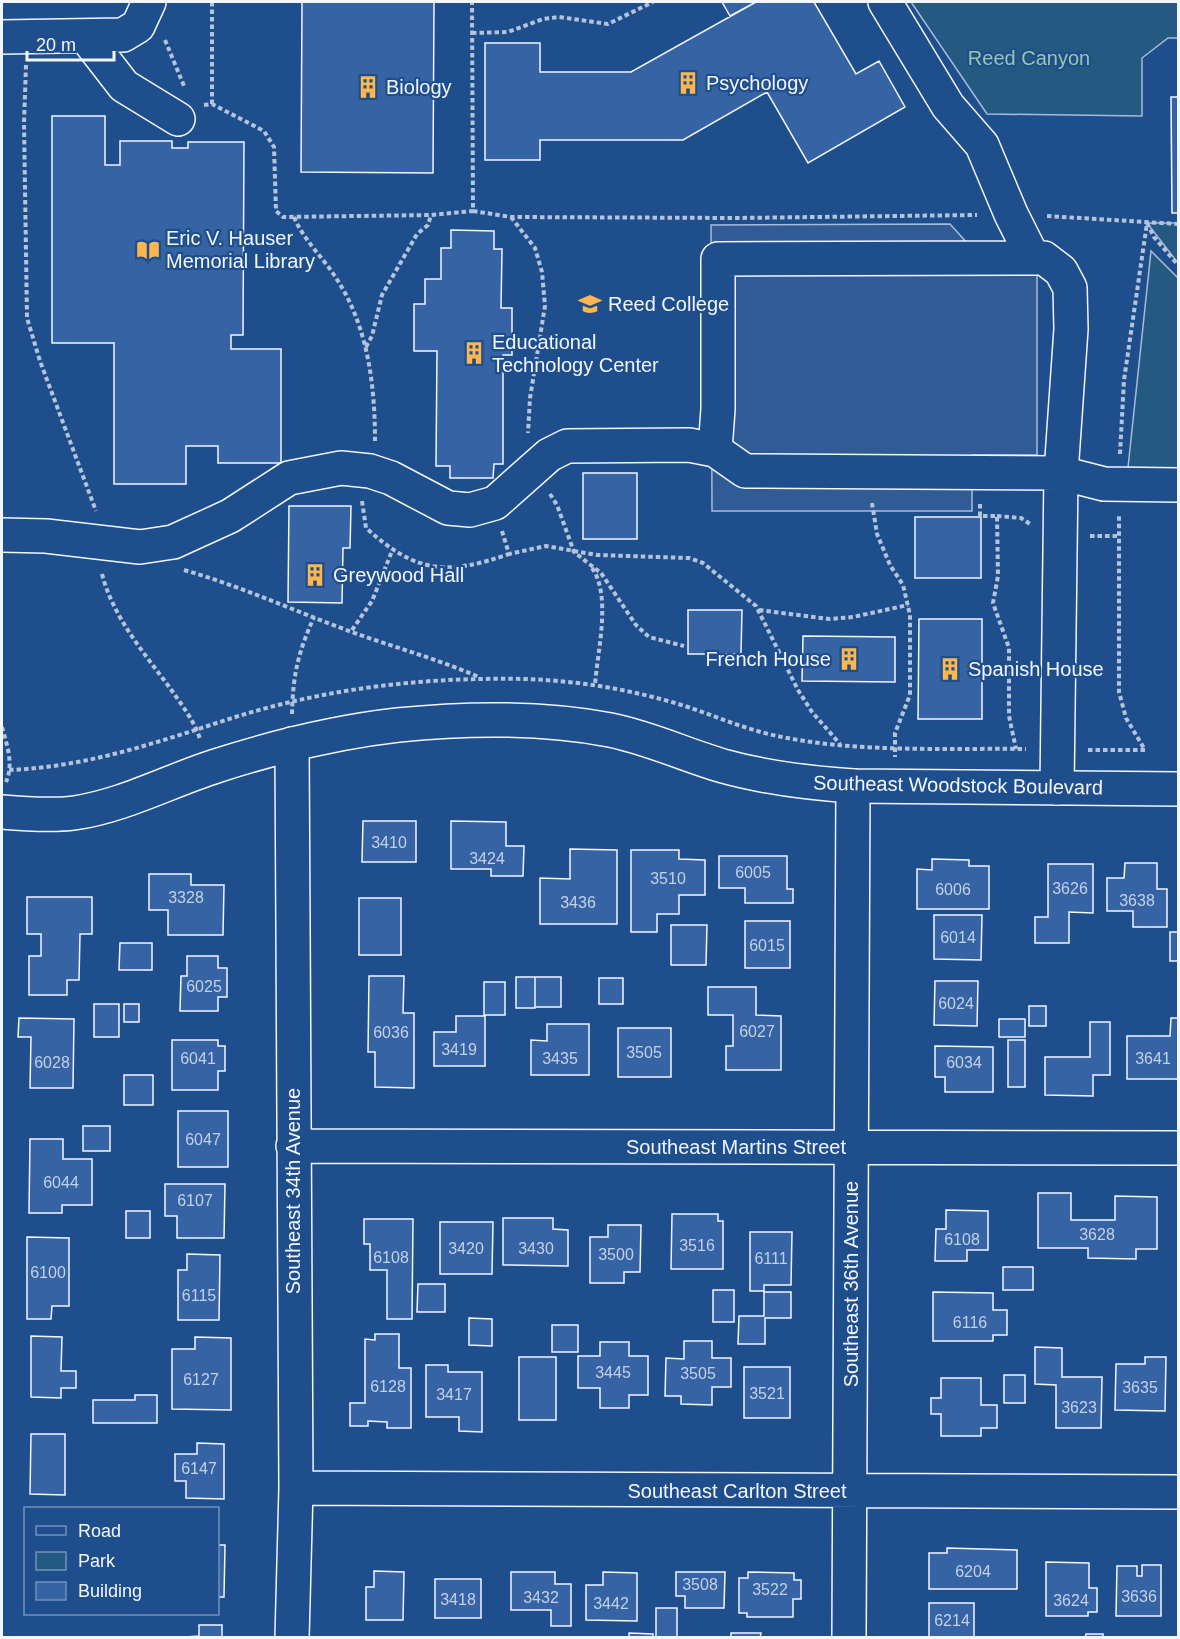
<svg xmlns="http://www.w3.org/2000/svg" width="1180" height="1639" viewBox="0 0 1180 1639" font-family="Arial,sans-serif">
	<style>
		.green { fill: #245a82; stroke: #a8bbd7; stroke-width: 1.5 }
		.parking { fill: #305b95; stroke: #a8bbd7; stroke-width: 1.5 }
		.building { fill: #3563a3; stroke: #f2f6ff; stroke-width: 1.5 }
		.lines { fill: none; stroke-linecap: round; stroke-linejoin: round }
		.minor-casing { stroke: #f2f6ff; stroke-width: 36 }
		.major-casing { stroke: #f2f6ff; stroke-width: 36 }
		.path { stroke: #b3c4dc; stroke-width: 4; stroke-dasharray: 4.5 3; stroke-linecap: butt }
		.minor { stroke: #1f4e8c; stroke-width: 33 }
		.major { stroke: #1f4e8c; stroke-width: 33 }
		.labels { text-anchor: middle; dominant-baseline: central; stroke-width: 4.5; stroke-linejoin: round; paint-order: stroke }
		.number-label { font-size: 16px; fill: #c3d1e8 }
		.park-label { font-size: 20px; fill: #97c8a6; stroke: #1f4e8c }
		.poi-label { font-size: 20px; fill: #f2f6ff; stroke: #1f4e8c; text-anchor: start }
		.street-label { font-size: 20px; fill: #f2f6ff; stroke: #1f4e8c }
	</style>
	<rect width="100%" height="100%" fill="#1f4e8c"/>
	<!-- green -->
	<path class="green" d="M911 2H1178V38H1168L1142 58V116L987 114Z
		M1147 223H1178V263Z
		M1151 251 1178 278V478L1127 477Z"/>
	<!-- parking -->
	<path class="parking" d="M950 224 978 255 1037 264V455H972V511H712L711 225Z"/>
	<!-- building -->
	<path class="building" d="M302 2H434L433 173 301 172Z
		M722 2H756L730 16Z
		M756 2H814L856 74 879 61 905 107 808 163 767 92 683 140H540V160H485V43H540V72H631Z
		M1171 97H1178V213H1172Z
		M52 116H105V165H120V141H172V148H188V142H244L243 335H231V349H281V463H218V446H186V484H114V343H52Z
		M451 230 494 231V249H502L501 308H512V355H503V464H494L493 478H450V466H436L437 351H414V304H425V279H441V248H451Z
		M583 473H637V539H583Z
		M289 506H351L350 548H343L342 603 288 602Z
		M915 517H981V578H915Z
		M688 610H742L741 654H688Z
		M919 619H982V719H918Z
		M803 636 895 637V682L802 681Z
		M363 821H416V862H362Z
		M451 821 506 822V846H524L523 876H491V869H451Z
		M570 849 617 850V924H540V878L570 879Z
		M631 850H679V859L705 860V895H679V914H657V932H631Z
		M719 856H787V889H793V903H745V888H719Z
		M932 859 969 860V866H989V909H917V869L932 870Z
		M1125 863H1157V889H1167V927H1133V911H1107V878H1124Z
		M1048 864H1093V913L1069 912V943H1035V917H1048Z
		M149 874H191V885H224L223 935H168V910H149Z
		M27 897H92V934H80L79 980H67V995H29V956H41V934H27Z
		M359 898H401V955H359Z
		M934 915H982L981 960 934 959Z
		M745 921H790V968H745Z
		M671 925H707L706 965H671Z
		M1170 932H1178V961H1170Z
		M120 943H152V970H119Z
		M187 956H218V968H227V997H218V1011H180L181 976H187Z
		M369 976H404L403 1013H414V1088L375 1087V1052H368Z
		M516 977H535V1008H516Z
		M535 977H561V1007H535Z
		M599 978H623V1004H599Z
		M935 981H978L977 1026 934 1025Z
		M484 982H505V1015H484Z
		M708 987H756V1015L781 1016V1070H726V1046H733V1015H708Z
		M94 1004H119V1037H94Z
		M124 1004H139V1022H124Z
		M1029 1006H1046V1026H1029Z
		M456 1016H485V1066H434V1032H456Z
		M19 1018 74 1019 73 1088H30L31 1037H18Z
		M1171 1018H1178V1079H1127V1036H1170Z
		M999 1019H1025V1037H999Z
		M1090 1022H1110V1075H1093V1096L1045 1095V1057H1090Z
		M547 1024H589V1075H531V1040L547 1041Z
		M618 1028H671V1077H618Z
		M172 1040H218V1046H225V1071H218V1090H172Z
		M1008 1040H1025V1087H1008Z
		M935 1046 993 1047V1092H945V1077H935Z
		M124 1075H153V1105H124Z
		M178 1111H228V1167H178Z
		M83 1126H110V1151H83Z
		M30 1139H63V1159H92V1205H62V1213H29Z
		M165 1184H225L224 1238H177V1216H165Z
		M1038 1193H1071V1220H1115V1196L1157 1197V1249H1136V1259L1088 1258V1248H1038Z
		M946 1210 988 1211V1250H967V1261H935L936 1229H946Z
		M126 1211H150V1238H126Z
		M672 1214H718V1221H723V1269H671Z
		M503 1218H553V1229L568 1230V1266L503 1265Z
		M364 1219H413L412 1319H387V1270H370V1244H364Z
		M440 1222H493L492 1274H440Z
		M608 1225H641L640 1272H624V1283H590V1237H608Z
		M750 1232H792L791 1285H764V1291H750Z
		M27 1237 69 1238V1306H52L51 1319H27Z
		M187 1254 220 1255 219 1320H178V1270H187Z
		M1003 1267H1033V1290H1003Z
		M418 1284H445V1312H417Z
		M713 1290H734V1322H713Z
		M764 1292H791V1318H765V1344H738L739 1316H764Z
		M933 1292 993 1293V1310H1007V1335H993V1341H933Z
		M469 1318 492 1319V1346L469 1345Z
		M552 1325H578V1352H552Z
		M375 1334H399V1368H411V1428H387V1422L368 1421V1426H350V1403H365V1339L375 1340Z
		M31 1336 62 1337 61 1371H76V1388H61V1398L31 1397Z
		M195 1337 231 1338V1410L172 1409V1349H195Z
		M684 1341H712V1358H731V1387H712V1405L681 1404V1396H665L666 1358 684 1359Z
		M600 1342H629V1356H648V1395H629V1408H600V1388H578V1356H600Z
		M1035 1347 1062 1348V1377H1102L1101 1428H1056V1385L1035 1384Z
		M519 1357H556V1420H519Z
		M1145 1357H1166L1165 1411 1115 1410 1116 1364H1145Z
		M426 1365H448V1372H482V1432L459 1431V1417H426Z
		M744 1367H790V1418H744Z
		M1004 1375H1025V1403H1004Z
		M941 1378H981V1405H997V1428H981V1436H941V1414H931V1398H941Z
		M135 1395H157V1423H93V1400H135Z
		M31 1434H65V1495L30 1494Z
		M197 1443 224 1444V1499L186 1498V1481H175V1454H197Z
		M218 1545H225L224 1597H218Z
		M947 1548 1017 1550V1589H929V1553H947Z
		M1046 1562 1089 1563V1588H1097V1612H1088V1616H1046Z
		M1142 1565H1161V1616H1116L1117 1566H1137V1576H1142Z
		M374 1571 404 1572 403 1620H366V1587H374Z
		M511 1572H555V1584H571V1626H551V1610H511Z
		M603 1572 637 1573V1621L586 1620V1585H603Z
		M676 1572H725L724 1608H685V1596H676Z
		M748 1572 794 1573V1580H801V1599H793V1617H747V1613H739V1578H748Z
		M435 1579H481V1618H435Z
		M929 1603H974V1638H929Z
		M656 1608H677V1638H656Z
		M199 1625H222V1638H171L199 1636Z
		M629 1633 653 1634V1638H629Z
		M731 1633H761L760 1638H731Z
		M1086 1634H1103V1638H1085Z"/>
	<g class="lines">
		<!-- minor casing -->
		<g class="minor-casing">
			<path id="minor" d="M885 2 948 106 982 145 1011 214 1033 258H1044L1061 271 1070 288 1071 329 1061 473 1057 788
				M2 37 123 35 138 26 149 2
				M86 37 124 86 178 119
				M715 450 718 409V259L1033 258
				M2 535 46 536 140 547 173 542 230 516 289 478 341 468 370 471 391 478 448 508 470 510 495 503 549 455 567 446 689 445 715 450 745 471 1061 473 1104 484 1178 485
				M293 1146 1178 1148
				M296 1488 1178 1492
				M292 1638 296 1488 292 744
				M849 1638 853 786"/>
		</g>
		<!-- major casing -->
		<g class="major-casing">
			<path id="major" d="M2 812C25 814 51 816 74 813 123 806 169 781 216 766 275 747 336 732 398 725 467 718 541 717 610 730 650 738 685 755 723 766 766 778 808 783 853 786L1178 789"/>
		</g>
		<!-- path -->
		<path class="path" d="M212 2V104
			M472 33 508 32 543 19 559 17 608 24 653 2
			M165 40 184 86
			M26 65 24 123 27 318 40 361 96 511
			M204 105 212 104 264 131 274 147 276 211 283 217 431 215 473 211 472 2
			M473 211 511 217 735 218 977 215
			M1047 216 1178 224
			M294 217C304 241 324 258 338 281 368 328 375 386 375 441
			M511 217 535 248 542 272 545 306 530 398 528 433
			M1147 223 1154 237 1178 265
			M366 347 372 336 382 295 417 234 428 225 431 215
			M1120 454 1124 380 1147 223
			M550 494 557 505 574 552 601 573 636 625 649 637 684 646
			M362 501 366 528C416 573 446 576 509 554
			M872 503 877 534 890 565 903 585 910 615V695L895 733V757
			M980 504V516H997L998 576 993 603 1009 648V716L1016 749
			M997 516 1021 518 1030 524
			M502 531 509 554 546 546 597 555 689 558 703 563 756 606 798 690 812 712 840 744
			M1090 536H1119
			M592 568C612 596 597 653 595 685
			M184 570C247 588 305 616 366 637 404 650 442 661 479 677
			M102 574C113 617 144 653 170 688 181 704 194 720 200 739
			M759 610 829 619 853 617 908 605
			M352 630 372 601 392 551
			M292 714C293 674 298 653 314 617
			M2 727C7 745 14 764 6 782
			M1088 750H1145L1126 718 1119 692V516
			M9 770C86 767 155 743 226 720 309 693 397 680 483 679 546 677 607 684 668 701 705 711 739 728 777 736 857 753 944 748 1026 749"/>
		<!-- minor -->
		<use href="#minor" class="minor"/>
		<!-- major -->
		<use href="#major" class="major"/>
	</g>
	<!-- icons -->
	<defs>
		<g id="building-bare" transform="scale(1.8)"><path d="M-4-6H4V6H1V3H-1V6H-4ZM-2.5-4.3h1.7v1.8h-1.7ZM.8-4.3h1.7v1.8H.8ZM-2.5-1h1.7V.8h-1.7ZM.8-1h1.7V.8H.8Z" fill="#ffb74d" stroke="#1f4e8c" stroke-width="2.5" paint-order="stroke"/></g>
		<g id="library-bare" transform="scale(1.8)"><path d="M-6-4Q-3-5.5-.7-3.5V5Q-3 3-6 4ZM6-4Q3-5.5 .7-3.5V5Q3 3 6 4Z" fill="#ffb74d" stroke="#1f4e8c" stroke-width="2.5" paint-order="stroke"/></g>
		<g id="university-bare" transform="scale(1.8)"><path d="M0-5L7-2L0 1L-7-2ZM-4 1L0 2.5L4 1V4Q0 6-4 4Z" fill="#ffb74d" stroke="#1f4e8c" stroke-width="2.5" paint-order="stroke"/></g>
	</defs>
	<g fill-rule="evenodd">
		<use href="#building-bare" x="688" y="83"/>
		<use href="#building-bare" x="368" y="87"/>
		<use href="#library-bare" x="148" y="250"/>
		<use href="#university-bare" x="590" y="304"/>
		<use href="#building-bare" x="474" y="353"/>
		<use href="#building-bare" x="315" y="575"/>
		<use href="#building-bare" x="849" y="659"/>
		<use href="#building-bare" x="950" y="669"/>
	</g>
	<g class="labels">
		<!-- number labels -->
		<g class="number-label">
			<text x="389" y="842">3410</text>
			<text x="487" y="858">3424</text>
			<text x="753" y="872">6005</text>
			<text x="668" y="878">3510</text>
			<text x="1070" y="888">3626</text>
			<text x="953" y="889">6006</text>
			<text x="186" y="897">3328</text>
			<text x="1137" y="900">3638</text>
			<text x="578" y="902">3436</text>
			<text x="958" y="937">6014</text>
			<text x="767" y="945">6015</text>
			<text x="204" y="986">6025</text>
			<text x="956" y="1003">6024</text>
			<text x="757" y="1031">6027</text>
			<text x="391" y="1032">6036</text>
			<text x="459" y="1049">3419</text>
			<text x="644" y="1052">3505</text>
			<text x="198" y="1058">6041</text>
			<text x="560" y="1058">3435</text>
			<text x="1153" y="1058">3641</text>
			<text x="52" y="1062">6028</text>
			<text x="964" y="1062">6034</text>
			<text x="203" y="1139">6047</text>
			<text x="61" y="1182">6044</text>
			<text x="195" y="1200">6107</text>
			<text x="1097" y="1234">3628</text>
			<text x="962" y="1239">6108</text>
			<text x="697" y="1245">3516</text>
			<text x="466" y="1248">3420</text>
			<text x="536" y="1248">3430</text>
			<text x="616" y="1254">3500</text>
			<text x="391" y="1257">6108</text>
			<text x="771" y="1258">6111</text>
			<text x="48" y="1272">6100</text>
			<text x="199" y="1295">6115</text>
			<text x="970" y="1322">6116</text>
			<text x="613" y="1372">3445</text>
			<text x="698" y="1373">3505</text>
			<text x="201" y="1379">6127</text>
			<text x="388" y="1386">6128</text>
			<text x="1140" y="1387">3635</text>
			<text x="767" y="1393">3521</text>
			<text x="454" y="1394">3417</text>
			<text x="1079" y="1407">3623</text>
			<text x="199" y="1468">6147</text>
			<text x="973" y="1571">6204</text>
			<text x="700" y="1584">3508</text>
			<text x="770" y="1589">3522</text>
			<text x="1139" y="1596">3636</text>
			<text x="541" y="1597">3432</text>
			<text x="458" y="1599">3418</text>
			<text x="1071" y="1600">3624</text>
			<text x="611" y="1603">3442</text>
			<text x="952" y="1620">6214</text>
		</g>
		<!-- park labels -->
		<g class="park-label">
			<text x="1029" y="58">Reed Canyon</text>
		</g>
		<!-- poi labels -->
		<g class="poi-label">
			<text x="706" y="83">Psychology</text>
			<text x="386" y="87">Biology</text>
			<text x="166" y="238">Eric V. Hauser<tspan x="166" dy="23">Memorial Library</tspan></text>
			<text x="608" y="304">Reed College</text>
			<text x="492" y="342">Educational<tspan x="492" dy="23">Technology Center</tspan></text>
			<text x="333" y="575">Greywood Hall</text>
			<text x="831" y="659" text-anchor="end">French House</text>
			<text x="968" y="669">Spanish House</text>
		</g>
		<!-- street labels -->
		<g class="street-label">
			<text transform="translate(958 785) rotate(1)">Southeast Woodstock Boulevard</text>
			<text x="736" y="1147">Southeast Martins Street</text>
			<text transform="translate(293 1191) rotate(-90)">Southeast 34th Avenue</text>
			<text transform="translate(851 1284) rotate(-90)">Southeast 36th Avenue</text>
			<text x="737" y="1491">Southeast Carlton Street</text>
		</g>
	</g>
	<!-- border -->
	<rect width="1180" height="1639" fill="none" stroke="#f2f6ff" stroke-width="6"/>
	<!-- legend -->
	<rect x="24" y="1507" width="195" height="108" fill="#1f4e8c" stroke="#7391ba" stroke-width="1.5"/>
	<rect x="36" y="1526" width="30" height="9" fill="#1f4e8c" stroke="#7391ba" stroke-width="1.5"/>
	<text x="78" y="1537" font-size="18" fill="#f2f6ff">Road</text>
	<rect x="36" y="1552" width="30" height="18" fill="#245a82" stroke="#7391ba" stroke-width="1.5"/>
	<text x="78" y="1567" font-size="18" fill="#f2f6ff">Park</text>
	<rect x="36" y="1582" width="30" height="18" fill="#3563a3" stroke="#7391ba" stroke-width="1.5"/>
	<text x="78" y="1597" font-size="18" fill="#f2f6ff">Building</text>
	<!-- scale -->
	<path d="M27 51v9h87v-9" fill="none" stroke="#f2f6ff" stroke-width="3"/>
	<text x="36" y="51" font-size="18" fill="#f2f6ff" stroke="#1f4e8c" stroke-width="4.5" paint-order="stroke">20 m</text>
</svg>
